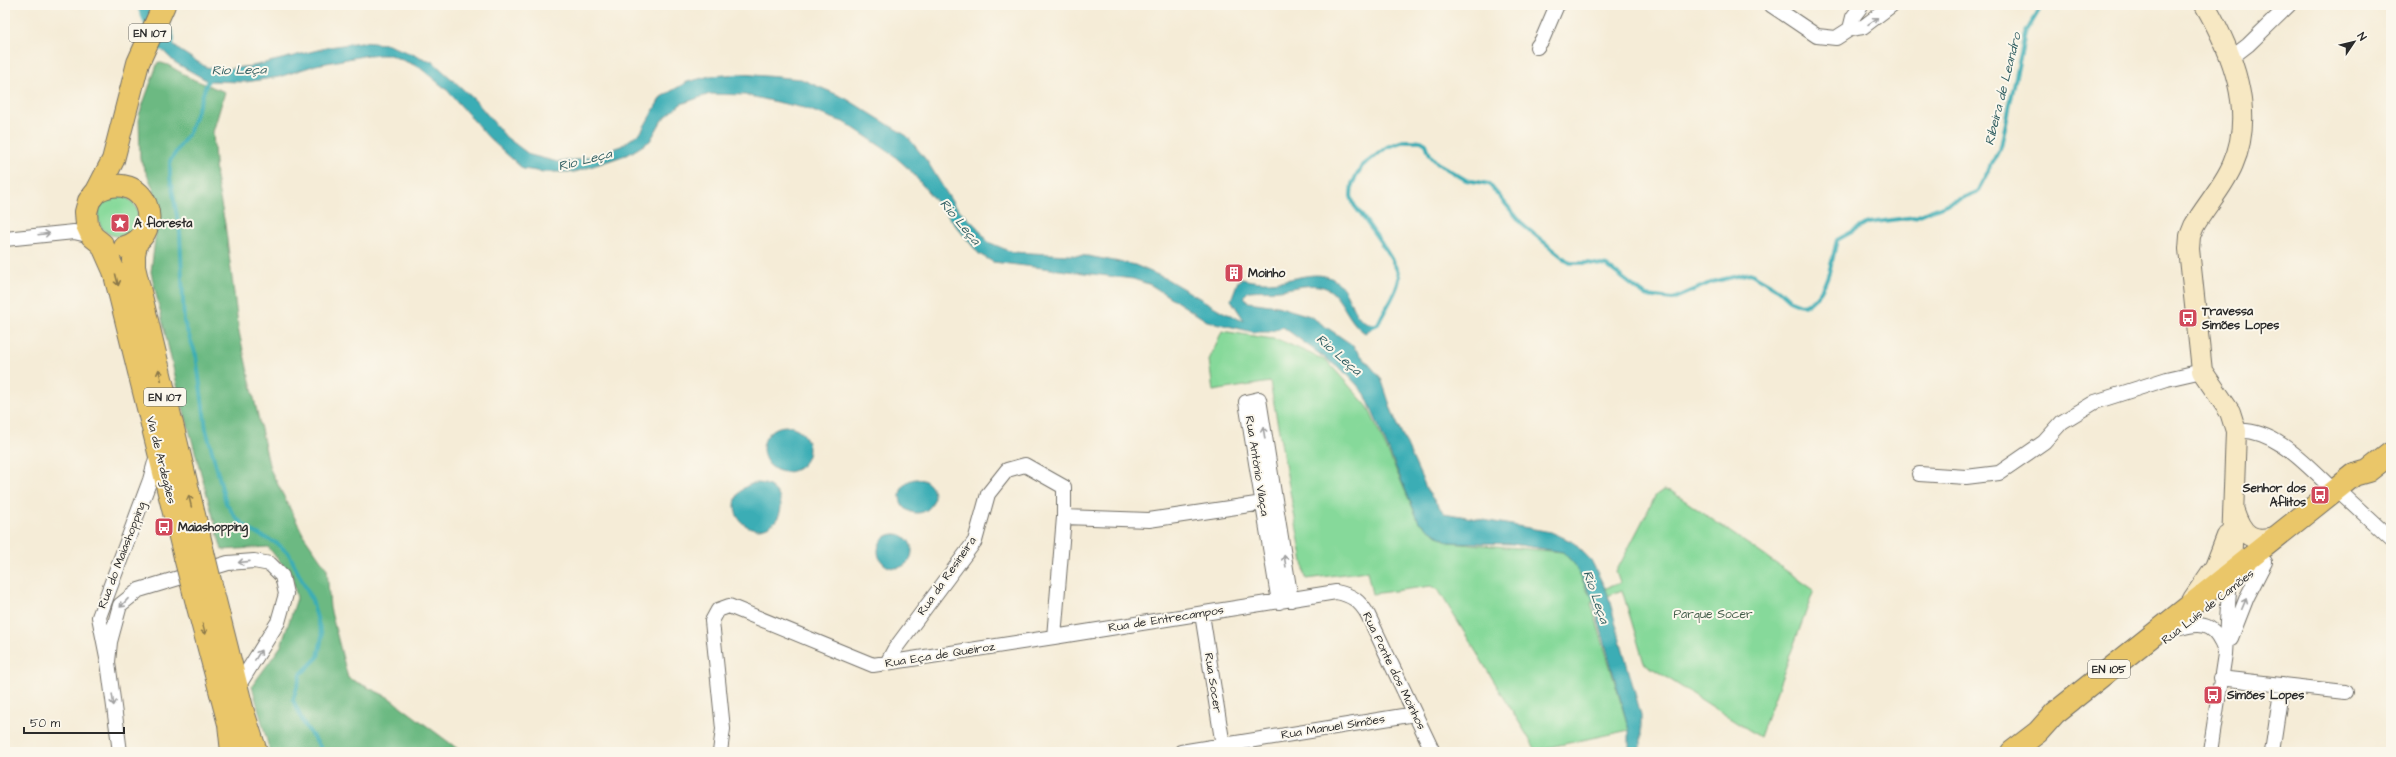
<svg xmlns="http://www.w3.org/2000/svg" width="2396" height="757" viewBox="0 0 2396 757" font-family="'Architects Daughter',sans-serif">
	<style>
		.green { fill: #86d99a; stroke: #588262 }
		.forest { fill: #6cb982; stroke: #4c7256 }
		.water { fill: #3badb5; stroke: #336c70 }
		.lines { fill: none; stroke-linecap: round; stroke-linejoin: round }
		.stream { stroke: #3badb5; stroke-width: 4 }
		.river { stroke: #3badb5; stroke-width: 24 }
		.street-casing { stroke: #726f67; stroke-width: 16 }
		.secondary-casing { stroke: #726f67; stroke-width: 22 }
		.primary-casing { stroke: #726f67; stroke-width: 24 }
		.street { stroke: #fff; stroke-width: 14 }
		.secondary { stroke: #f7e8c3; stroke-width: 20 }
		.primary { stroke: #eac669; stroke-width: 22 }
		.primary-bridge-casing { stroke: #726f67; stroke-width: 24; stroke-linecap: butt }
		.primary-bridge { stroke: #eac669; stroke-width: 22 }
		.oneway { stroke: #a0a0a0 }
		.oneway2 { stroke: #8a784a }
		.labels { text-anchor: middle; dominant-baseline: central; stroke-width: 4; stroke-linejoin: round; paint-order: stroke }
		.shield { fill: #fbf7ec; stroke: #696865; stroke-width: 1 }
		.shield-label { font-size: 11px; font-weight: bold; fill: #2b2b2b }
		.poi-label { font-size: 12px; font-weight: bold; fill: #2b2b2b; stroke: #fbf7ec; text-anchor: start }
		.street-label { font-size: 12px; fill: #2b2b2b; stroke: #fbf7ec }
		.park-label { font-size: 12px; fill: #465f4c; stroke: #fbf7ec }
		.water-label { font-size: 13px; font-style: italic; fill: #315f62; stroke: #fbf7ec }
	</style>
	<rect width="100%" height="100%" fill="#fbf7ec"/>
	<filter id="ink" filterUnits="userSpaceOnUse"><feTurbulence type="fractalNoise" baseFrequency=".025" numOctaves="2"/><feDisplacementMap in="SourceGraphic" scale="8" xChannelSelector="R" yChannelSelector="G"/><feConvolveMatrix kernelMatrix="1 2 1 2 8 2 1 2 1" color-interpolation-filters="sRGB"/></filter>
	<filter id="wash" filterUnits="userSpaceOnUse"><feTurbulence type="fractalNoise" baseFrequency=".012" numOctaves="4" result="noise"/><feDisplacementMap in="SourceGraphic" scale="16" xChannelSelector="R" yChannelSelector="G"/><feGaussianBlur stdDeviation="0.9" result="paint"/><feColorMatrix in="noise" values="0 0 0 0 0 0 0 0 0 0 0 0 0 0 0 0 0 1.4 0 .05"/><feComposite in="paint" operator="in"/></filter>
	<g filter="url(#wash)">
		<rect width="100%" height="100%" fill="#f5ecd7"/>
		<!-- green -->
		<path class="green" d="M98 216a20 20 0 1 1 40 0a20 20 0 1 1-40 0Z
			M1222 331 1279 340 1327 361 1368 407 1419 522 1448 542 1563 552 1575 565 1589 594 1620 583 1616 572 1656 495 1663 490 1671 491 1814 590 1760 737 1644 663 1622 590 1591 603 1629 730 1536 750 1439 591 1431 586 1372 594 1367 571 1306 579 1270 382 1213 391 1209 360Z"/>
		<!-- forest -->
		<path class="forest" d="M158 62 168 65 192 79 225 92 213 132 216 178 225 224 239 332 270 469 304 536 327 569 330 608 348 678 388 697 462 752H270L252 686 281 646 297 598 292 576 268 547 222 550 179 393 151 272 158 215 153 188 140 159 139 115Z"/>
		<!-- water -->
		<path class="water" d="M159 15 168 38 179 50 206 67 223 69 253 66 330 47 360 42 386 44 433 62 475 100 506 137 530 155 558 162 582 159 621 146 641 132 661 97 687 82 710 76 742 74 801 79 845 98 907 136 927 161 954 205 977 227 988 242 1012 252 1088 256 1135 265 1165 278 1225 313 1244 320 1231 300 1238 281 1242 279C1255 282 1266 283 1279 281 1297 279 1316 270 1333 279 1355 291 1348 325 1378 324L1365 333C1349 323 1345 304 1332 292 1319 280 1295 288 1280 290 1270 291 1259 290 1249 291L1244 296 1248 302 1277 306 1310 316 1351 344 1381 378 1393 414 1428 492 1444 513 1551 532 1573 542 1591 560 1607 592 1641 715V752H1629V730L1592 597 1575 565 1563 552 1513 544 1448 542 1419 522 1365 394 1348 375 1283 327 1269 332H1253L1207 321 1151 285 1133 279 993 262 979 254 910 170 892 154 846 123 804 108 745 95 710 94 681 104 662 120 650 141 629 154 575 172H543L523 169 489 138 447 90 419 67 390 55H368L316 65 279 77 246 82 208 81 174 62 149 36Z
			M763 449a23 23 0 1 1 46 0a23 23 0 1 1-46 0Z
			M900 496a17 17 0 1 1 34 0a17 17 0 1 1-34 0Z
			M735 506a23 23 0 1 1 46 0a23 23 0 1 1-46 0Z
			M878 551a17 17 0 1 1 34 0a17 17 0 1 1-34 0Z"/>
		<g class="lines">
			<!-- stream -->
			<path class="stream" d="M209 77 190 131 170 161V177L180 233 184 322 196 355 206 429 226 503 236 518 250 530 278 544 289 554 312 600 322 636 318 657 301 674 293 700 304 724 321 748 320 752
				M1369 328 1378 324C1385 308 1396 296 1399 279 1401 268 1363 217 1354 205L1351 196 1352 184 1362 166 1387 147 1404 141H1421L1426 144 1430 155 1437 163 1466 180 1489 184 1524 226 1570 263H1588L1607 266 1646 296 1673 299 1712 282 1750 273 1779 290 1791 301 1804 306C1828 295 1831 263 1837 240L1868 223 1915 217 1977 192 2001 146 2025 34 2042 5"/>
			<!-- river -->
			<path class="river" d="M149 5 163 39"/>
		</g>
	</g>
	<g filter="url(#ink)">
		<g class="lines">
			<!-- street casing -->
			<g class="street-casing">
				<path id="street" d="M1771 5 1817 36 1836 38 1850 29 1863 27 1892 5
					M1850 29 1853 17 1862 5
					M1537 47 1542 40 1557 5
					M2231 58 2248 45 2289 5
					M5 239 74 232 92 236
					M2236 431C2272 427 2305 463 2328 485
					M1919 474 1966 477 1999 473 2044 442 2062 422 2095 402 2167 379 2202 371
					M2337 489 2391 539
					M1279 602 1246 402 1259 399 1291 600
					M1202 614 1224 752
					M2181 628C2206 620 2216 628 2225 651
					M1054 637 1336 592C1352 595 1360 601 1368 615L1433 752
					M2231 638 2247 597 2265 562
					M108 662 110 642 120 605 139 590 228 563 254 561 270 564 282 576 286 594 278 622 237 688
					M887 663 894 650 975 541 988 494 1007 470 1025 465 1064 487V517L1149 520 1263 503
					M2220 678 2345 692
					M120 752 108 662 99 617 150 480 157 455
					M720 752 723 729 712 621 718 610 729 606 873 665 1054 637 1064 517
					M1181 752 1415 714
					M2210 752 2225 654 2230 574
					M2272 752 2282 685"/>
			</g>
			<!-- secondary casing -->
			<g class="secondary-casing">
				<path id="secondary" d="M2205 5C2232 52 2256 111 2233 164 2224 186 2206 205 2194 226L2190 236 2189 249 2202 371 2230 412 2236 431 2231 573 2225 584
					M2234 511C2242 535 2252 544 2278 536
					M2193 599 2215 567 2227 536"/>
			</g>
			<!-- primary casing -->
			<g class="primary-casing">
				<path id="primary" d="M164 5 138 63 113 160 97 191 89 201 86 212 87 225 92 236 102 244 114 271 185 557
					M97 191C146 166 169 234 125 247
					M137 241 134 254V267L203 552
					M212 589 243 712 256 752
					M194 592 229 724 232 752
					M2012 752 2038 732 2055 713 2354 475 2368 471 2391 453"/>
			</g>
			<!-- street -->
			<use href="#street" class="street"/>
			<!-- secondary -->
			<use href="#secondary" class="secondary"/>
			<!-- primary -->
			<use href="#primary" class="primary"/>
			<!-- primary-bridge casing -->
			<g class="primary-bridge-casing">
				<path id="primary-bridge" d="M203 552 212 589
					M185 557 194 592"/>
			</g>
			<!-- primary-bridge -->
			<use href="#primary-bridge" class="primary-bridge"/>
		</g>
		<!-- one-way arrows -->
		<defs><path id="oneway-shaft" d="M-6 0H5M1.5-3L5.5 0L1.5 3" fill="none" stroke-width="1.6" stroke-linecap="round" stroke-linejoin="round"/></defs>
		<g class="oneway">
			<use href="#oneway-shaft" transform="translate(1873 21) rotate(-35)"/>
			<use href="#oneway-shaft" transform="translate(44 234) rotate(-7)"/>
			<use href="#oneway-shaft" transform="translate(1264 433) rotate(-99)"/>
			<use href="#oneway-shaft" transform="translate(1285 561) rotate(-99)"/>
			<use href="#oneway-shaft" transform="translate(244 562) rotate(174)"/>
			<use href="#oneway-shaft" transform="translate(124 603) rotate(133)"/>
			<use href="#oneway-shaft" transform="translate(2244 604) rotate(-67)"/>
			<use href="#oneway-shaft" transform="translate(258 655) rotate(-58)"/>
			<use href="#oneway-shaft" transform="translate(113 700) rotate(82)"/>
		</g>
		<g class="oneway2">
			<use href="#oneway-shaft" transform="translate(117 280) rotate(76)"/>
			<use href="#oneway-shaft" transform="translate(160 375) rotate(-103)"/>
			<use href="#oneway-shaft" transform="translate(190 501) rotate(-103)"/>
			<use href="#oneway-shaft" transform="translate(204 629) rotate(75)"/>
		</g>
	</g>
	<!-- icons -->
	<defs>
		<g id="sight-square" transform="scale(1)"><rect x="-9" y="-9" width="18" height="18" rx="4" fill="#d1495b" stroke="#fbf7ec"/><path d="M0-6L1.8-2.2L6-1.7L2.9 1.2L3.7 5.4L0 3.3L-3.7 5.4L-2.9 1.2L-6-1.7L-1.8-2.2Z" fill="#fff"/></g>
		<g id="building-square" transform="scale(1)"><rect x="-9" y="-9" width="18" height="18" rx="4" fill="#d1495b" stroke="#fbf7ec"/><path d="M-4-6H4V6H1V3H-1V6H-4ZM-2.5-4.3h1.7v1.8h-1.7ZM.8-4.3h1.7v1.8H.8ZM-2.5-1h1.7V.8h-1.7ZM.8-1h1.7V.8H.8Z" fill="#fff"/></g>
		<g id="bus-square" transform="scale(1)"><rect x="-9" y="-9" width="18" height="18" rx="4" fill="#d1495b" stroke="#fbf7ec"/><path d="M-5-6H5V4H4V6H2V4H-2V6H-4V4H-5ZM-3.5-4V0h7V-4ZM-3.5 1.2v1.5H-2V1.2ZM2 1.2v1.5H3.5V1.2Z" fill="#fff"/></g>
	</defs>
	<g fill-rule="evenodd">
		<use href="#sight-square" x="120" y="223"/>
		<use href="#building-square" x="1234" y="273"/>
		<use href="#bus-square" x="2188" y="318"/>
		<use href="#bus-square" x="2320" y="495"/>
		<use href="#bus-square" x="164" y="527"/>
		<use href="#bus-square" x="2213" y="695"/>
	</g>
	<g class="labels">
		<!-- shield labels -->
		<g class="shield">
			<rect x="129" y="24" width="42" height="18" rx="3"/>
			<rect x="144" y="388" width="42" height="18" rx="3"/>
			<rect x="2088" y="660" width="42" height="18" rx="3"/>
		</g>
		<g class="shield-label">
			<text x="150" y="33">EN 107</text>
			<text x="165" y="397">EN 107</text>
			<text x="2109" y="669">EN 105</text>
		</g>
		<!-- poi labels -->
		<g class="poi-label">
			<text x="134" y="223">A floresta</text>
			<text x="1248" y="273">Moinho</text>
			<text x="2202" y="311">Travessa<tspan x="2202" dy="14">Simões Lopes</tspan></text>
			<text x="2306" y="488" text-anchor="end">Senhor dos<tspan x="2306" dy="14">Aflitos</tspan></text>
			<text x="178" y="527">Maiashopping</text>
			<text x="2227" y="695">Simões Lopes</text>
		</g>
		<!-- street labels -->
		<g class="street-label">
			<text transform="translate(161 460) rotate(76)">Via de Ardegães</text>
			<text transform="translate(1257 466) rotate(81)">Rua António Vilaça</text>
			<text transform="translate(122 555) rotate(-69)">Rua do Maiashopping</text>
			<text transform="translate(947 576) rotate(-55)">Rua da Resineira</text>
			<text transform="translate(2208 607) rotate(-38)">Rua Luís de Camões</text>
			<text transform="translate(1166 619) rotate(-9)">Rua de Entrecampos</text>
			<text transform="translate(940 655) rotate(-9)">Rua Eça de Queiroz</text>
			<text transform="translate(1394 671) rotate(64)">Rua Ponte dos Moinhos</text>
			<text transform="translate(1213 683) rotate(81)">Rua Socer</text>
			<text transform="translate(1333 727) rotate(-9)">Rua Manuel Simões</text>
		</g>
		<!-- park labels -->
		<g class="park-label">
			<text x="1713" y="614">Parque Socer</text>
		</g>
		<!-- water labels -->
		<g class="water-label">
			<text transform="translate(239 70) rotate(-1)">Rio Leça</text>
			<text transform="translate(2003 89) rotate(-76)">Ribeira de Leandro</text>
			<text transform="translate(585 160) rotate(-14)">Rio Leça</text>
			<text transform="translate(960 222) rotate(50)">Rio Leça</text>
			<text transform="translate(1339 355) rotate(41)">Rio Leça</text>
			<text transform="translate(1596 597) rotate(71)">Rio Leça</text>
		</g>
	</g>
	<!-- margin -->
	<rect width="2396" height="757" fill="none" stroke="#fbf7ec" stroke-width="20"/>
	<!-- north arrow -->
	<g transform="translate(2354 42) rotate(55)" stroke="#fbf7ec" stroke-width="3" paint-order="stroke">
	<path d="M0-3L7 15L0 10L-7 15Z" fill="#2b2b2b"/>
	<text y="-6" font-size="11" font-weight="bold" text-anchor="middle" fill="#2b2b2b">N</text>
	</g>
	<!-- scale -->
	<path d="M24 727v6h100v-6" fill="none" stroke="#2b2b2b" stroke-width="2"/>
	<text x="30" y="727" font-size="12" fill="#2b2b2b" stroke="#fbf7ec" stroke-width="3" paint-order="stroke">50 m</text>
</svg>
